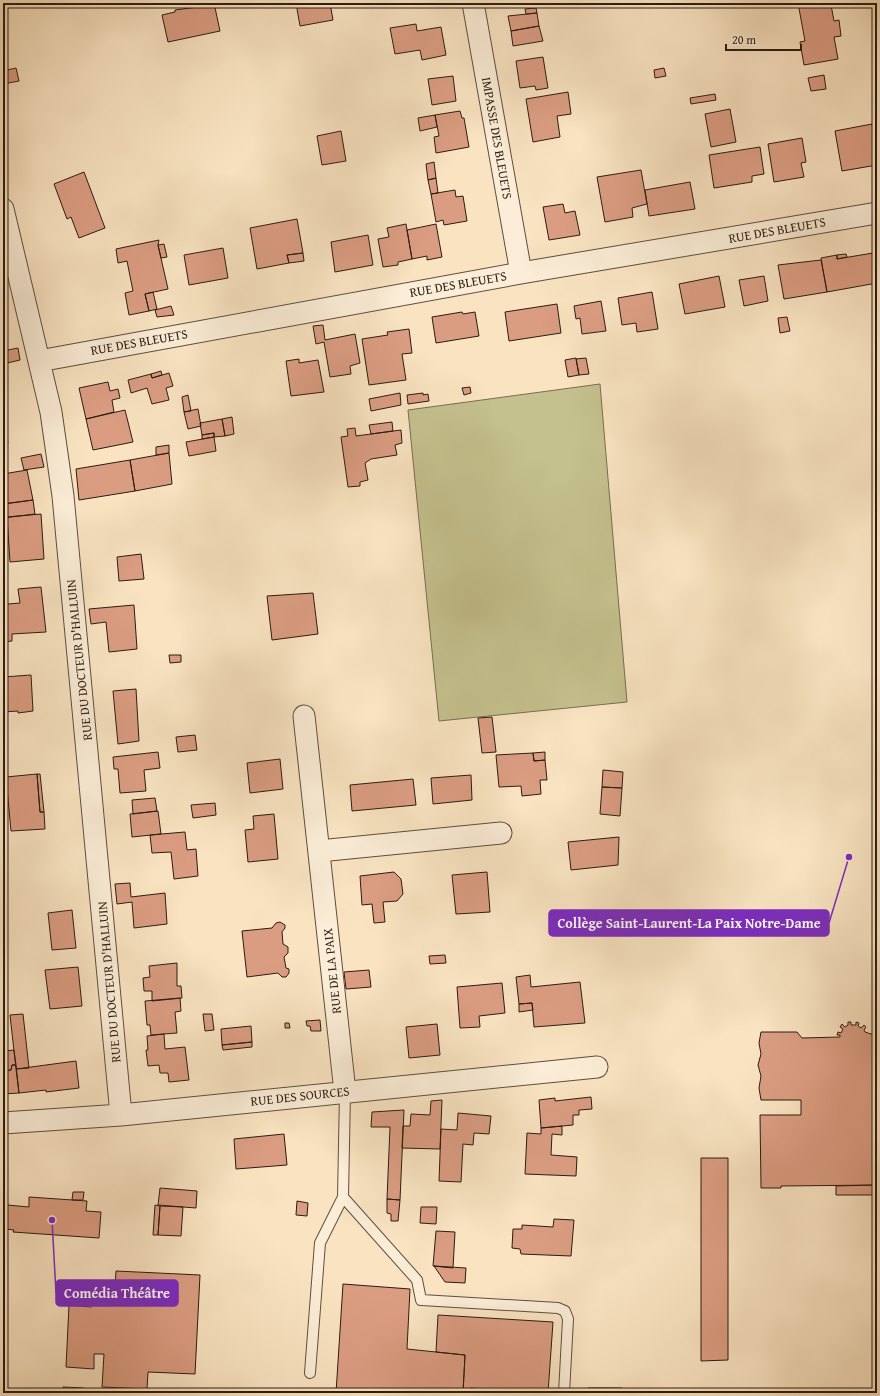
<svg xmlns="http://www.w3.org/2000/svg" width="880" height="1396" viewBox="0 0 880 1396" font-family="'Gentium Book Plus',serif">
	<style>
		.green { fill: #c4c18e; stroke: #786e50 }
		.building { fill: #db9d82; stroke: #2c1c11 }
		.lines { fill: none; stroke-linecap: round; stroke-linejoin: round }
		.lane-casing { stroke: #5f4e3d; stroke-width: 12 }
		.street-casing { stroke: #5f4e3d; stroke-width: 23 }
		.lane { stroke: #fbedd7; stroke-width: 10 }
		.street { stroke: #fbedd7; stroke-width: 21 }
		.labels { text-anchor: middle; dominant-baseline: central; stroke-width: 3; stroke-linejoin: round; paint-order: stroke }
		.street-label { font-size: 13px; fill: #2c1c11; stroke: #fbedd7 }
		.leader { fill: none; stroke: #7b2cbf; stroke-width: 1.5 }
		.callout-dot { fill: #7b2cbf; stroke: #fbedd7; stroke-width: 1.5 }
		.callout { fill: #7b2cbf; stroke: #7b2cbf; stroke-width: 1.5 }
		.callout-label { font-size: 14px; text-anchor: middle; font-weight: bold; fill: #fff }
	</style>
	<rect width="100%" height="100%" fill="#f9e3c1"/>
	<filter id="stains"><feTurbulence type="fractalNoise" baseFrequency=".005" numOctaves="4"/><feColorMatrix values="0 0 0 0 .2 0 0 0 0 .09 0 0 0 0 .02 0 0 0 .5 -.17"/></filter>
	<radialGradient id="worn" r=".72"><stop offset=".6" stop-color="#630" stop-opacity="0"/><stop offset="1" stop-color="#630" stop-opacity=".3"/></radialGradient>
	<!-- green -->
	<path class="green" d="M600 384 627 702 439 721 408 410Z"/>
	<!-- building -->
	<path class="building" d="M207 3H214L220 31 168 42 162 15 175 12V10L198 7V5Z
		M237 3H256V4L238 7Z
		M296 3H330L333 20 300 26Z
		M798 3H833L831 5 834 21 839 20 841 36 834 37 838 59 804 65 800 42 805 41Z
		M536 8 537 13 526 14 525 9Z
		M537 13 539 26 511 31 508 16Z
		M416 24 417 31 441 27 446 55 422 60 420 50 395 54 390 28Z
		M539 26 543 41 513 46 511 31Z
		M543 57 548 88 536 90 535 86 520 88 516 61Z
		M16 68 19 81 3 84V71Z
		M664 68 666 76 655 78 654 70Z
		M824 75 826 89 811 91 808 78Z
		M453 76 456 101 432 105 428 79Z
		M568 92 571 114 557 116 560 137 533 142 526 99Z
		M715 94 716 100 691 104 690 98Z
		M730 109 736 142 711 147 705 114Z
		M460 111 462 118H464L469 147 436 153 434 137 439 136 435 115Z
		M435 115 437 127 420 131 418 118Z
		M872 124 877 150V165L842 171 835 131Z
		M341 131 346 161 322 165 317 136Z
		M802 138 806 162 801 163 804 177 774 182 768 144Z
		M760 147 764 174 752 176V182L714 188 709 155Z
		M434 162 436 178 428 180 426 164Z
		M641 170 647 204 632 208 633 217 605 222 597 177Z
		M84 172 105 228 79 238 71 217 67 219 54 184Z
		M436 178 438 193 431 194 428 180Z
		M690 182 695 209 649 216 645 190Z
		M455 190 456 197 463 196 467 221 444 225 443 220 436 222 431 194Z
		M563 204 565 213 575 211 580 235 549 240 543 207Z
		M297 219 303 253 287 255 289 263 257 269 250 228Z
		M406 224 412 259 398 262V265L383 267 378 239 389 237 387 228Z
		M436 224 442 257 427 260V256L412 259 407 230Z
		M368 235 373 265 335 272 331 242Z
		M159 240 158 245 168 289 145 294 149 311 129 315 125 293 133 291 127 261 118 263 116 249Z
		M164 244 167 257 161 258 158 245Z
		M223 248 228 278 189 285 184 255Z
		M303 253 304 261 289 263 287 255Z
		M873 253 877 283 827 292 821 258 837 255V259Z
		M846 254 847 257 837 259V255Z
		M821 260 827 292 784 299 778 265Z
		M719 276 725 307 685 314 679 284Z
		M764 276 768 301 744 306 739 280Z
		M153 292 157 309 149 311 145 294Z
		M652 292 658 329 637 332 636 323 622 325 618 298Z
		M601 301 606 331 582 334 580 318 576 319 574 306Z
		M557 304 561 333 509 341 505 312Z
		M171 306 174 315 157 317 155 310Z
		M462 312 463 314 475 312 479 336 436 343 432 317Z
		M787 317 790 331 780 333 778 318Z
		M323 325 325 340 355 334 360 363 350 366 351 374 330 377 324 342 316 344 313 326Z
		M409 329 412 353 402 354 406 380 369 385 362 339 388 335 387 332Z
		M18 348 20 360 3 364V351Z
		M576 358 579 375 568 377 565 360Z
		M586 358 589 374 579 375 576 359Z
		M299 359V363L318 360 324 392 291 396 286 361Z
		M161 371 162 375 152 378 151 374Z
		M169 373 173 386 166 388 169 400 152 404 147 388 131 393 128 380 151 374 152 378Z
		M108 382 110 391 118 389 120 398 112 400 114 412 86 419 79 388Z
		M470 387 471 393 464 395 462 388Z
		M3 392 6 408 3 409Z
		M400 393 401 405 371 411 369 399Z
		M423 393V395L428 394 429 401 408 404 407 395Z
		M188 395 191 411 184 412 182 397Z
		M198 409 201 426 188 429 184 412Z
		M125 410 133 442 93 450 86 419Z
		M232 417 234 434 225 436 222 419Z
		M222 419 225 436 214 437V433L202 435 200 423Z
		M3 420 8 443 3 444Z
		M392 422 393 431 371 434 369 425Z
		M355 428 356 436 401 430 402 443 395 445 397 455 371 459 365 463 368 480 360 482V486L348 487 341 437 348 436 347 429Z
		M214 433V437L202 439V435Z
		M214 437 216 451 189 456 186 442Z
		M169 445V453L156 455V447Z
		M169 453 172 484 135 491 130 460Z
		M41 454 44 467 24 470 21 458Z
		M130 460 135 491 79 500 76 469Z
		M27 470 33 500 3 504V474Z
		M33 500 35 514 3 518V504Z
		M41 514 44 559 10 562 7 517Z
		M141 554 144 579 119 581 117 557Z
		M41 587 46 632 12 634V641L3 642V601L8 604 20 603 18 589Z
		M313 593 318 634 272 640 267 596Z
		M134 605 137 649 109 652 106 622 91 624 89 609Z
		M169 655H181V662L170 663Z
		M31 675 33 711 18 713V711L3 712V677Z
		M136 689 139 741 118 744 113 691Z
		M492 717 496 752 482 753 478 718Z
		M195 735 197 750 178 752 176 737Z
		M158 752 160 768 144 770 146 791 120 793 118 769H114L113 757Z
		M545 752V760L534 761 533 753Z
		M533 753 534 761 545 760 547 780H540L541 794 522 796 521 786 499 787 496 755Z
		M280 759 283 789 250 793 247 763Z
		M603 770 623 772 622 788 602 787Z
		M37 774 40 812H44L45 829 11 831 6 777Z
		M37 774H40L44 812H40Z
		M471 775 472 800 433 804 431 778Z
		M413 779 416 805 352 811 350 785Z
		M602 787 622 788 620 816 600 814Z
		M155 798 157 811 133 814 132 800Z
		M215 803 216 815 193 818 191 805Z
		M158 811 161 834 132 837 130 814Z
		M274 814 278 859 248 862 245 830 254 829 253 816Z
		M185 832 187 850 196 849 198 876 174 879 171 852 152 853 150 835Z
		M619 837 618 865 571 870 568 842Z
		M394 872 401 879 403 894 397 901 383 902 385 922 374 923 372 904 362 905 360 876Z
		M487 872 490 912 456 914 452 875Z
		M130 883 131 897 165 893 167 924 134 928 132 902 117 904 115 884Z
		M72 910 76 948 52 950 48 913Z
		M280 922 285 925V928L282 932 283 944 288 947V953L284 957 286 968 289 969V973L286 977H282L278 973 247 977 242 931 272 928 276 923Z
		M445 955 446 963 430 964 429 956Z
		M177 963V986H181L182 998 152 1001V991H144L143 978 150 977 149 966Z
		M78 967 82 1006 50 1009 45 970Z
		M369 970 371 987 346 989 344 972Z
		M530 975 531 987 580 982 585 1023 534 1027 532 1003 519 1004 516 977Z
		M502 983 505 1013 479 1016 480 1027 460 1028 457 987Z
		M180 998 181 1011 175 1012 177 1033 151 1035 150 1025H147L145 1001Z
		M532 1003 533 1010 519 1012V1004Z
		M23 1014 29 1068 16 1069 10 1015Z
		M203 1014H212L214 1030 205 1031Z
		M320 1020 321 1031H311L310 1026H307L306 1021Z
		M848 1022H851V1025H856V1022L859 1023 858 1026 861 1028 864 1025 866 1027 864 1030 865 1032 871 1034H877V1185L781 1186V1188H761L760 1115H801V1100H761L759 1088 761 1076 758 1065 761 1054 759 1043 761 1032H797L802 1038 840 1037V1035H837L838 1032 841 1033 843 1029 840 1027 842 1024 845 1027 848 1025Z
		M285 1023H289L290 1028H285Z
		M437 1024 440 1055 409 1058 406 1027Z
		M251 1026 252 1042 222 1045 221 1029Z
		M164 1034 165 1049 185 1047 189 1080 169 1082 168 1073H160L159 1065 148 1066 146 1050H148L147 1036Z
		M252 1042V1047L223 1050 222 1045Z
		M14 1050 16 1065H12L11 1070 3 1071V1055L5 1054V1051Z
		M76 1061 79 1088 46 1092V1090L19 1093 16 1069Z
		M12 1065H16L19 1093 3 1094V1071L11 1070Z
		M591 1097 592 1109 579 1110V1115H573V1125L541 1128 539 1100 555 1098V1101Z
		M442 1100 440 1149 402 1148 403 1126H410L411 1114 430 1115 431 1101Z
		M404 1110 400 1200 387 1199 390 1127H371L372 1112Z
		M458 1113 491 1116 489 1134 474 1133 473 1145 463 1144 461 1182 439 1181 441 1129 457 1130Z
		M562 1126V1135L552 1134 551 1155 577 1157 576 1176 525 1174 527 1133 541 1134V1128Z
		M284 1134 287 1165 236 1169 234 1139Z
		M701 1158H728V1360L701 1361Z
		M874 1185V1195H836V1186Z
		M160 1188 197 1191 196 1208 158 1205Z
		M73 1192H84L83 1200H72Z
		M29 1197 87 1201 86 1211 101 1212 99 1238 13 1232 14 1230 5 1229 4 1237H3V1202L8 1203 7 1205 29 1207Z
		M387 1199 400 1200 398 1221H391V1214L387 1213Z
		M297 1201 308 1203 307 1216 296 1215Z
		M155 1205 160 1206 158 1235H153Z
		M160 1206 183 1207 181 1236 158 1235Z
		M421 1207H437L436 1224 420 1223Z
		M554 1219 574 1220 571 1256 521 1254 520 1249 512 1248 513 1229H522V1225L553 1227Z
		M436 1231 455 1232 453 1268 433 1266Z
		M434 1266 466 1268 465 1283 445 1282Z
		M116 1271 200 1275 195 1374 148 1372 147 1389 102 1387 104 1354H94V1369L66 1367 69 1305 91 1307V1302L114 1304Z
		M343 1284 410 1289 407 1349 465 1355 463 1393H336Z
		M438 1315 553 1322 548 1393H509V1390L470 1388V1393H463L465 1355 436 1352Z
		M63 1387 84 1388V1393H63Z
		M588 1388H622V1393H587Z
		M101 1389 143 1392V1393H101Z
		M281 1390 317 1393H280Z
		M715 1390H723V1393H715Z"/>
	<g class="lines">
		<!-- lane casing -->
		<g class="lane-casing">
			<path id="lane" d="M345 1092 343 1197 417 1280 421 1300 558 1308 565 1311 568 1319 564 1393
				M310 1373 320 1243 343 1197"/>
		</g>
		<!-- street casing -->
		<g class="street-casing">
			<path id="street" d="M473 3 521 273
				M3 209 51 412 63 496 121 1115
				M39 361 521 273 877 213
				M304 716 345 1092
				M319 851 501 833
				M3 1123 121 1115 597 1067"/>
		</g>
		<!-- lane -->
		<use href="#lane" class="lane"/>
		<!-- street -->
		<use href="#street" class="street"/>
	</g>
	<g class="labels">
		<!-- street labels -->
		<g class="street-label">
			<text transform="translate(497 138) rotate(80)">IMPASSE DES BLEUETS</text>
			<text transform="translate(777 230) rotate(-10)">RUE DES BLEUETS</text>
			<text transform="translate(458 284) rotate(-10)">RUE DES BLEUETS</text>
			<text transform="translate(139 342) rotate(-10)">RUE DES BLEUETS</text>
			<text transform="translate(79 660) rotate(-96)">RUE DU DOCTEUR D'HALLUIN</text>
			<text transform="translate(332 971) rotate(-96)">RUE DE LA PAIX</text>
			<text transform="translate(109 982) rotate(-95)">RUE DU DOCTEUR D'HALLUIN</text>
			<text transform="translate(300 1096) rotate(-6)">RUE DES SOURCES</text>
		</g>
	</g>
	<!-- callouts -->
	<path class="leader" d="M849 857L829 923M52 1220L56 1293"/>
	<g class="callout-dot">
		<circle cx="849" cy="857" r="4"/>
		<circle cx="52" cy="1220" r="4"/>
	</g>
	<g class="callout">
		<rect x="549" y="910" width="280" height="26" rx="4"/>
		<rect x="56" y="1280" width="122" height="26" rx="4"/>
	</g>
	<g class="callout-label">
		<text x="689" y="928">Collège Saint-Laurent-La Paix Notre-Dame</text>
		<text x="117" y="1298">Comédia Théâtre</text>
	</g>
	<!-- margin -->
	<rect width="880" height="1396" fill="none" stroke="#f9e3c1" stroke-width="16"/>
	<rect x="4" y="4" width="872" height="1388" fill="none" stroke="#2c1c11" stroke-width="2"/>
	<rect x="8" y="8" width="864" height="1380" fill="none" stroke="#2c1c11"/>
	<!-- scale -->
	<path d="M726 44v6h75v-6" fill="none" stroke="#2c1c11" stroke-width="2"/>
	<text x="732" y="44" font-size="12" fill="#2c1c11" stroke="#fbedd7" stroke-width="3" paint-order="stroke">20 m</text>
	<rect width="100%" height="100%" filter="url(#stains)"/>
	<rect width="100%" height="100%" fill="url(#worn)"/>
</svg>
